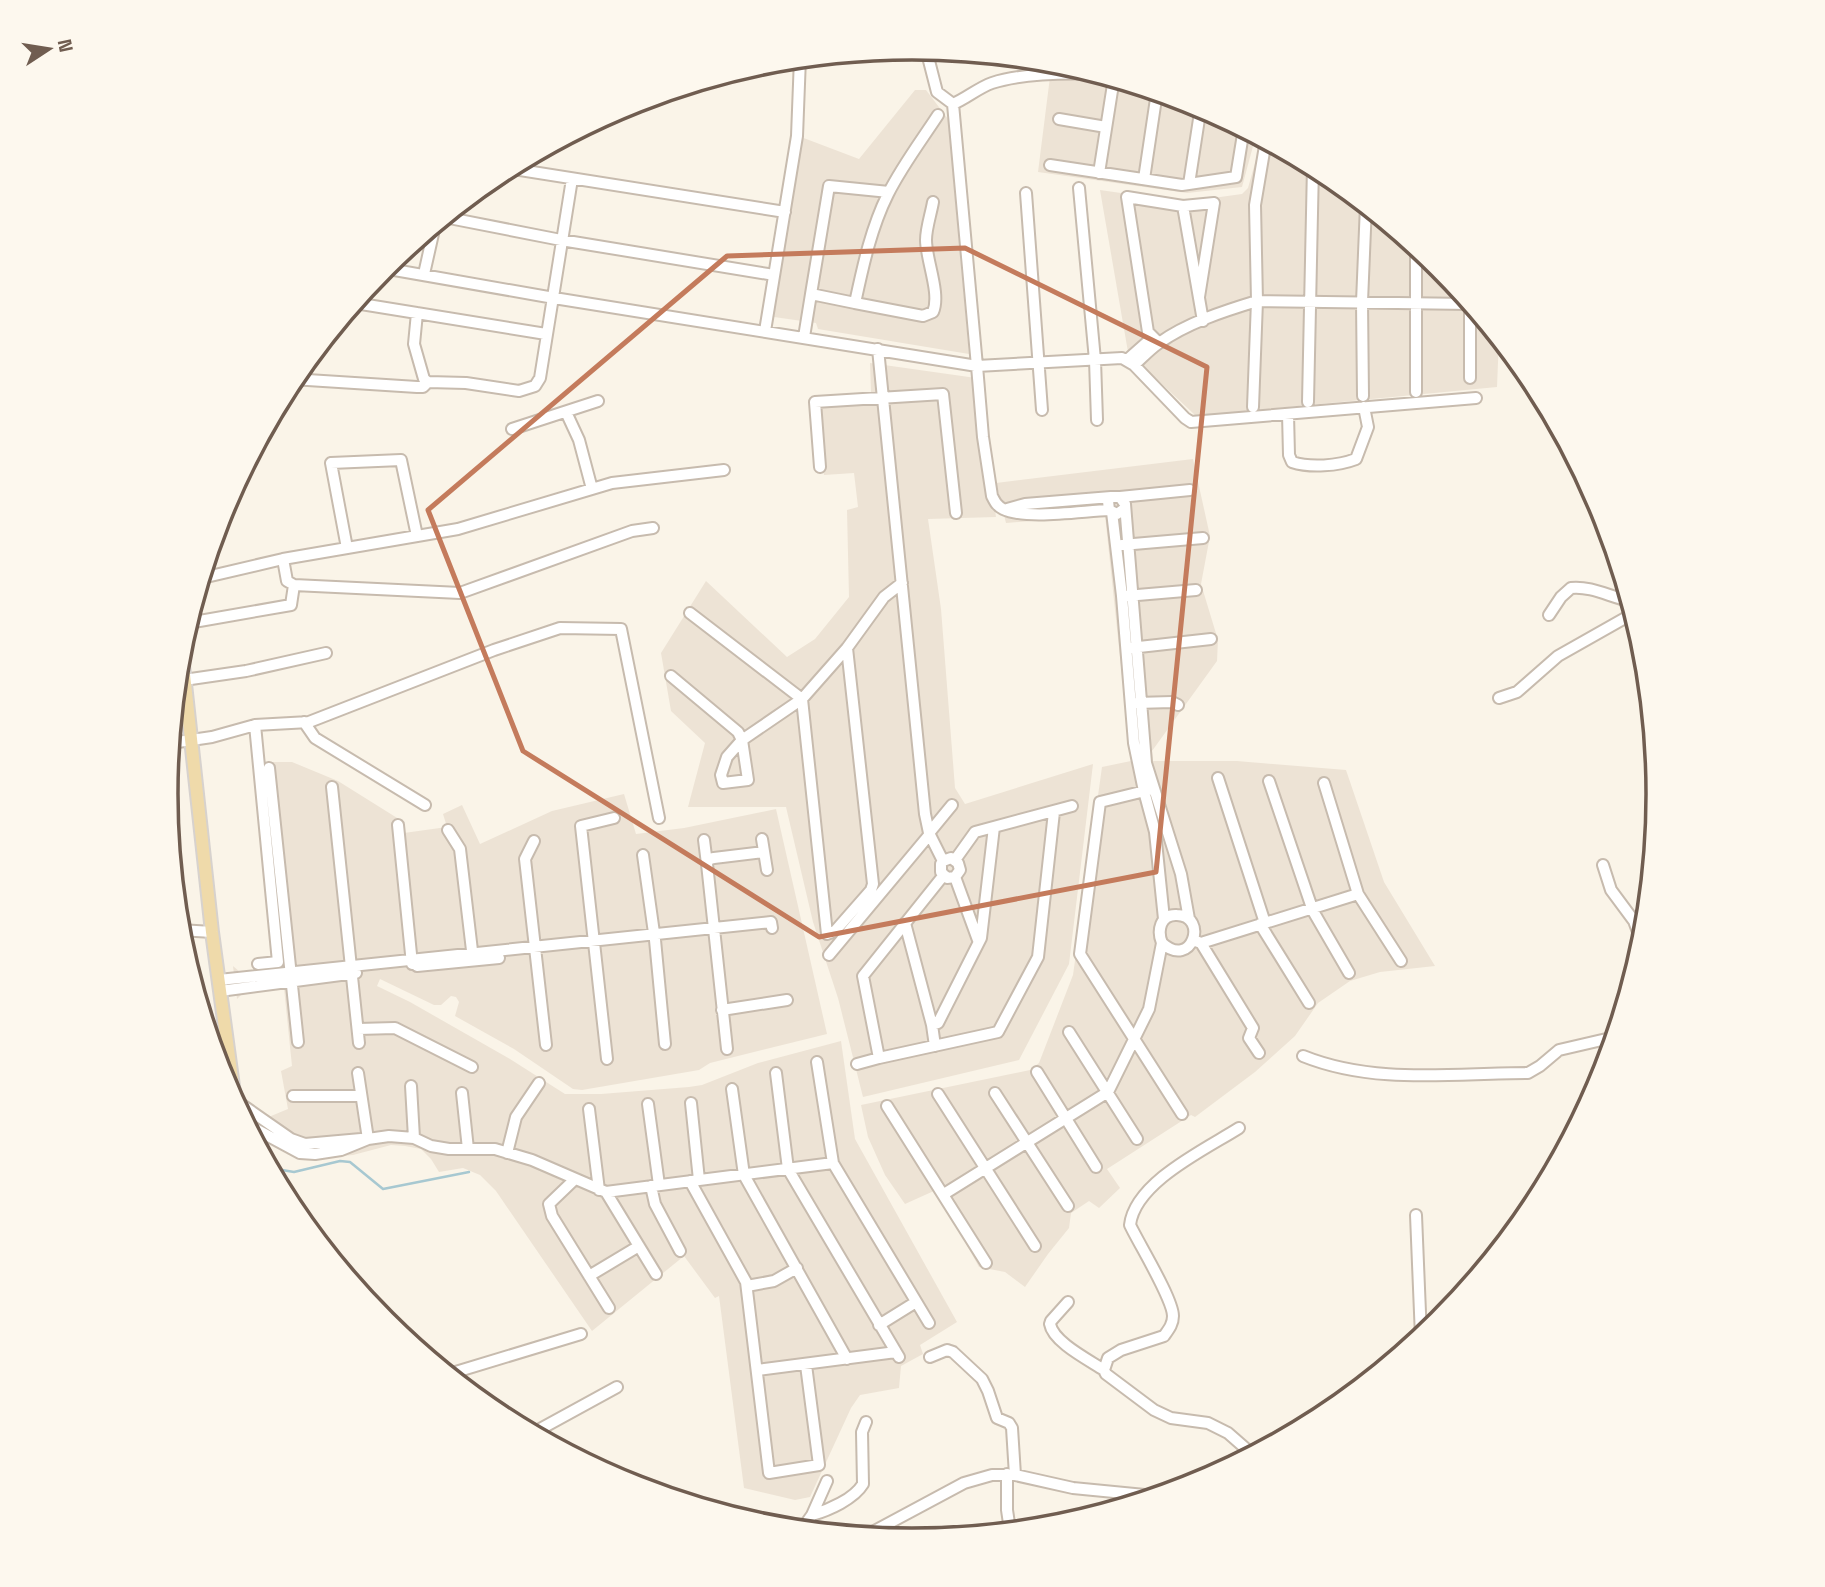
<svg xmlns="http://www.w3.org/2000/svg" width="1825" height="1587" viewBox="0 0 1825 1587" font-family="'Space Grotesk',sans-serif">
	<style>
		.residential { fill: #ede3d5 }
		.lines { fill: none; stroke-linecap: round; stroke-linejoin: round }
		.stream { stroke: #a7c8d1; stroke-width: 2.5 }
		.minor-casing { stroke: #c7bbae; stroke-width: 14 }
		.major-casing { stroke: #d7d2ce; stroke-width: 16 }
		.minor { stroke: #fff; stroke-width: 10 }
		.major { stroke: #efdaaa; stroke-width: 12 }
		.marked { fill: none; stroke: #c47b5c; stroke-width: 5; stroke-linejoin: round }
		.rim { fill: none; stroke: #705d50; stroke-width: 3.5 }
	</style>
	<rect width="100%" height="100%" fill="#faf4e8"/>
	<!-- residential -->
	<path class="residential" d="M1052 61 1198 104 1256 135 1242 187 1187 193 1038 172Z
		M915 90H926L948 119 969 354 818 329 816 323 774 317 801 137 859 159Z
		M1262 138 1327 173 1440 266 1499 338 1497 387 1196 416 1128 352 1100 190 1184 202 1242 194 1248 188Z
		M870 363 976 378 996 517 928 519 941 609 955 788 965 804 1093 764 1069 964 1019 1060 863 1097 838 998 813 922 786 807H688L705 743 671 711 661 653 706 581 787 657 815 639 849 597 847 510 858 507 854 473 824 475 812 399 871 392Z
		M1193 459 1210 536 1201 584 1218 640 1217 661 1152 751 1153 761H1237L1346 770 1384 882 1435 966 1380 972 1350 981 1318 1003 1295 1036 1255 1072 1195 1117 1191 1115 1107 1169 1120 1188 1099 1208 1089 1201 1071 1213 1069 1228 1048 1254 1025 1287 1005 1272 979 1267 936 1190 905 1204 885 1175 868 1137 861 1105 1030 1070 1039 1063 1073 975 1102 767 1131 761 1105 515 1006 523 996 483Z
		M263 762H292L338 781 402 821 404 833 447 827 443 814 462 805 480 844 552 811 624 794 636 834 684 828 776 809 827 1034 710 1063 699 1070 582 1090 573 1089 514 1049 455 1016 459 1002 456 997 451 996 441 1005H434L380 979 377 986 410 1002 510 1059 565 1094H601L689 1087 702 1085 758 1063 841 1041 855 1139 957 1322 920 1345 923 1354 901 1366 899 1388 860 1395 851 1408 810 1497 795 1500 744 1488 719 1296 715 1298 684 1256 592 1331 496 1191 480 1175 463 1168 439 1172 431 1159 421 1149 405 1146 391 1145 353 1155 307 1159 290 1155 257 1135 271 1116 288 1109 281 1071 292 1066 284 988 244 992 237 999 233 966 241 973 280 969 283 966Z"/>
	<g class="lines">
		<!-- stream -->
		<path class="stream" d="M270 1168 294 1172 340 1161 350 1162 383 1189 469 1172"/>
		<!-- minor casing -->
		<g class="minor-casing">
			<path id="minor" d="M953 104C967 98 978 88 992 83 1022 73 1066 73 1098 74
				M1059 119 1106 127
				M1050 165 1182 185 1236 177 1244 128
				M507 168 785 212
				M1099 173 1114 78
				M1144 179 1157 92
				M1189 184 1201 106
				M1079 188 1095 360 1097 420
				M1026 193 1042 410
				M444 217 561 240 774 275
				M383 268 554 298 977 366 953 104 937 92 926 49
				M424 274 435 225
				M811 294 829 186 889 192
				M1199 297 1214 203 1183 206 1203 321
				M355 303 546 334
				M855 303 923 316 933 312C941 294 926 260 926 240 926 228 931 214 933 202
				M417 313 414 344 424 379 428 382
				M765 331 797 136 800 58
				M804 337 811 294 855 303C863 266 871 228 888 194 902 166 921 141 938 115
				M1159 343 1148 332 1127 197 1183 206
				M878 349 925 814 929 833 943 861 941 864V872L947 878 955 877 960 870 958 863 951 858 943 861
				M1127 360 1153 337
				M1134 365C1142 358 1150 349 1159 343 1187 323 1224 311 1257 301L1470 304
				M1470 378V302
				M292 379 417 387H423L428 382 466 383 519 391 535 386 540 378 572 179
				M1416 392V246
				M1363 396 1362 302 1366 205
				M1308 402 1313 166
				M1253 407 1257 301 1255 205 1266 140
				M566 412 579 440 592 489
				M1288 414 1289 455 1292 462C1310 468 1338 466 1356 459L1368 427 1364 407
				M512 429 598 401
				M820 467 815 402 943 394 956 513
				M1120 497 1190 490
				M1007 509 1025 504 1111 497
				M1124 509 1117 514 1109 510 1108 501 1111 497H1120L1125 504 1146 763 1181 874 1189 919
				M1109 510C1082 511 1026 520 1003 509 997 506 995 502 992 496L983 437 977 366 1122 358 1134 365 1185 418 1191 422 1476 398
				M1112 512 1122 596 1134 743 1144 791 1155 832 1164 919
				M1122 545 1203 538
				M347 548 331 463 401 460 417 536
				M283 559 287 581 294 585 460 593 632 531 653 528
				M202 578 283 559 458 529 612 483 724 470
				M1126 596 1196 590
				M690 613 802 699 827 934 835 931 871 890 873 884 847 648
				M1549 615 1561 597 1571 588C1592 586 1610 597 1630 601
				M188 623 291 605 294 585
				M1130 648 1211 639
				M671 676 738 732 742 740 748 780 723 783 721 775 727 757 742 740 802 699 847 648 884 597 902 583
				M184 680 246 671 326 653
				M1499 698 1517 692 1558 656 1634 613
				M1136 703 1172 702 1178 705
				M304 722 315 738 425 805
				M255 725 278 962 258 964
				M171 743 212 737 255 725 309 722 494 650 560 628 621 629 659 818
				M269 768 298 1042
				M1218 778 1265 923
				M1269 781 1313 911 1349 973
				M1324 783 1358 894 1401 961
				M332 787 359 1043
				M1149 790 1100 802 1080 954 1182 1114
				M398 825 412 964
				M448 830 460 849 473 959
				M929 833 952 805
				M762 839 767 870
				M704 840 707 864
				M534 841 525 859 546 1045
				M643 855 655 940 665 1044
				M955 860 975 832 1072 806
				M1603 865 1611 890 1634 921 1643 945
				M955 877 978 940
				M905 923 932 1025
				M1260 924 1309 1003
				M180 930 212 932
				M1193 940 1201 943 1358 894
				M1201 943 1253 1028 1249 1038 1259 1053
				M829 955 930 834
				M417 966 499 958
				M219 980 771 922 772 928
				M220 991 356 973
				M722 1010 787 1000
				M358 1029 395 1028 472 1067
				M1069 1032 1137 1139
				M935 1046 932 1025 938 1023 981 938 994 827
				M727 1049 707 864 709 859 714 858 764 852
				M1303 1056C1375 1085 1452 1073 1528 1073L1540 1066 1559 1050 1615 1037
				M879 1058 998 1032 1038 957 1054 812
				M607 1059 581 826 614 818
				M817 1062 833 1163 929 1323
				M857 1064 879 1058 863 976 943 876
				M1037 1072 1096 1167
				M358 1073 368 1139
				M776 1073 788 1169 899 1357
				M411 1086 414 1138
				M732 1089 744 1175 847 1359
				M462 1093 468 1149
				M995 1093 1068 1206
				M938 1094 1035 1246
				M293 1096H361
				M235 1100 291 1139 305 1144 361 1139
				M691 1103 699 1180
				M648 1104 659 1185
				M887 1106 986 1263
				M589 1109 599 1190
				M248 1125 300 1153 315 1154 341 1150 368 1139 389 1136 414 1138 431 1146 449 1149H495L532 1160 606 1192 833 1163
				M1239 1128C1206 1149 1135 1182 1130 1225 1139 1244 1173 1299 1173 1316 1173 1324 1169 1329 1164 1336L1121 1350 1108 1358 1104 1370 1106 1374 1154 1410 1171 1418 1208 1423 1228 1433 1252 1454
				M507 1153 516 1117 539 1083
				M574 1180 549 1204 552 1216 609 1308
				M690 1181 746 1282 769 1473 819 1465 806 1365
				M651 1186 655 1204 680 1251
				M606 1192 656 1274
				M944 1194 1108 1092 1149 1009 1162 943C1157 931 1160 914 1177 915 1209 916 1192 970 1162 943
				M1416 1215 1421 1337
				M589 1276 639 1246
				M747 1286 774 1281 797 1268
				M1068 1302 1051 1321 1050 1324C1053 1342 1089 1360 1104 1370
				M879 1325 916 1302
				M930 1357 947 1350 953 1352 982 1379 988 1391 997 1418 1009 1423 1012 1428 1015 1475
				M757 1370 896 1352
				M449 1374 581 1334
				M533 1433 617 1387
				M1007 1474V1510L1010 1530
				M812 1515C829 1510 854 1499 863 1484L862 1432 866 1422
				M802 1529 812 1515 827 1481
				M867 1535 964 1483 992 1475H1015L1073 1488 1155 1496"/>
		</g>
		<!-- major casing -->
		<g class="major-casing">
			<path id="major" d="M181 647 212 932 235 1101"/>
		</g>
		<!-- minor -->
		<use href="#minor" class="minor"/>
		<!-- major -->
		<use href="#major" class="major"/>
	</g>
	<!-- marked area -->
	<path class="marked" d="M965 248 1207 367 1156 872 819 937 523 751 428 510 727 256Z"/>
	<!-- crop -->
	<path d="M0 0H1825V1587H0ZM178 794a734 734 0 1 1 1468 0a734 734 0 1 1-1468 0Z" fill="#fdf8ee" fill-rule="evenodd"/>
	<path class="rim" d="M178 794a734 734 0 1 1 1468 0a734 734 0 1 1-1468 0Z"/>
	<!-- north arrow -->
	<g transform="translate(49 49) rotate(78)" stroke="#fdf8ee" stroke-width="5" paint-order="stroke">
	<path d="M0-5L12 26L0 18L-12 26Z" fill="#705d50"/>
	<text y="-10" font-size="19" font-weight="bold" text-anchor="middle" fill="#705d50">N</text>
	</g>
</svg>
